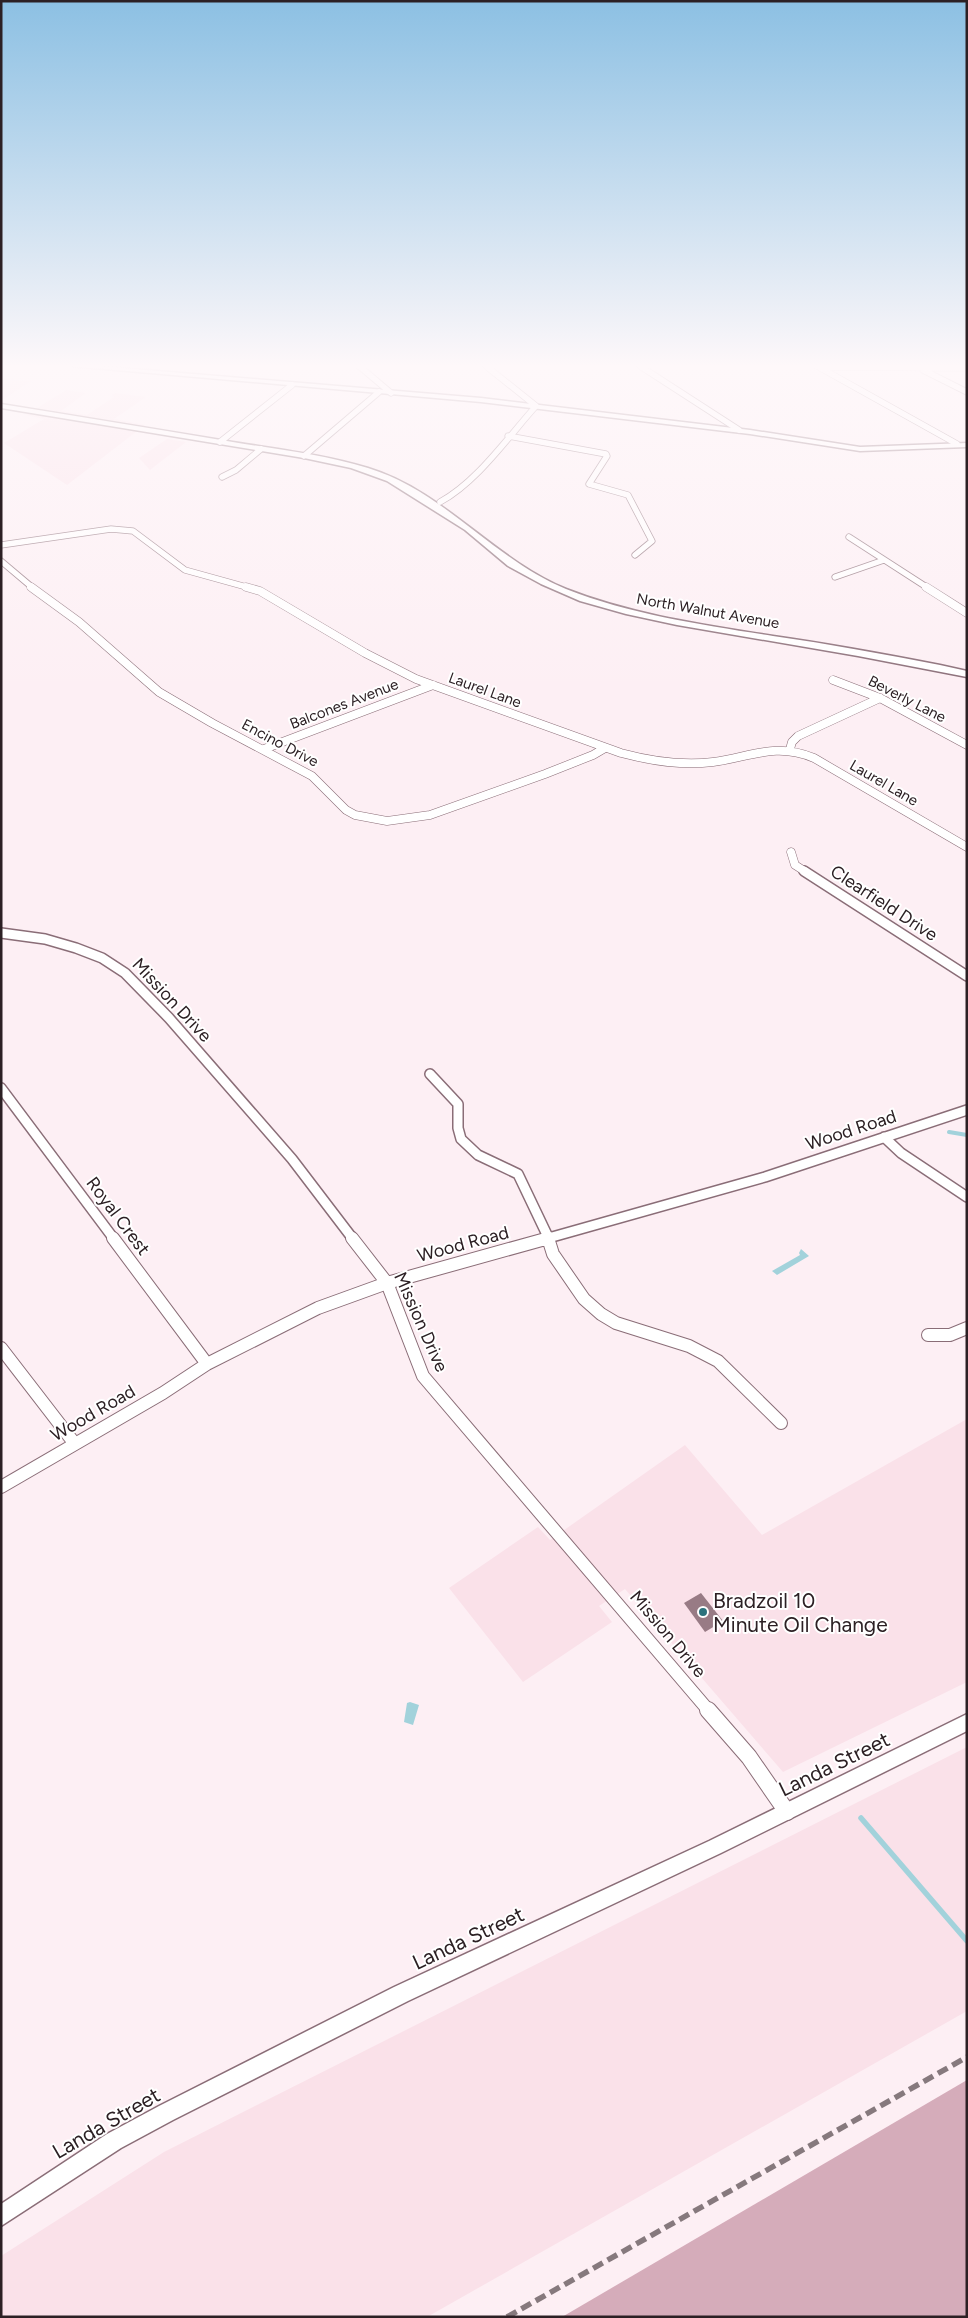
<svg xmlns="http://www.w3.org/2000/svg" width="968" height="2318" viewBox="0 0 968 2318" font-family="Figtree,sans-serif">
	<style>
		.built { fill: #fae1e9 }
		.forest { fill: #d5acba }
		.water { fill: #a2d2db }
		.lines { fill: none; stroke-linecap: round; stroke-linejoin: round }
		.stream-far1 { stroke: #a2d2db; stroke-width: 4 }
		.stream { stroke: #a2d2db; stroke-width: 5.5 }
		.building { fill: #987b85 }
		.minor-far4-casing { stroke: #8a6d77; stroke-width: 7 }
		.minor-far3-casing { stroke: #8a6d77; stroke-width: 9 }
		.minor-far2-casing { stroke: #8a6d77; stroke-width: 12 }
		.minor-far1-casing { stroke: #8a6d77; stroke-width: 14 }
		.minor-casing { stroke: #8a6d77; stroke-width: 18 }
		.tertiary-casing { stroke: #8a6d77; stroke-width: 3 }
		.secondary-casing { stroke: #8a6d77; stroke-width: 3 }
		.minor-far4 { stroke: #fff; stroke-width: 5.5 }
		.minor-far3 { stroke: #fff; stroke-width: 8 }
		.minor-far2 { stroke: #fff; stroke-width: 9 }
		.minor-far1 { stroke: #fff; stroke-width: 12 }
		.minor { stroke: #fff; stroke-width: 16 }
		.tertiary { fill: #fff; fill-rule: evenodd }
		.secondary { fill: #fff; fill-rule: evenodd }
		.rail { stroke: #86797d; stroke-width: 5.5; stroke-dasharray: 11 5.5; stroke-linecap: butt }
		.poi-dot { fill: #2b727d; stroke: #fff; stroke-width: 2 }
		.labels { text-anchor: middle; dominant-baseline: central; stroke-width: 4; stroke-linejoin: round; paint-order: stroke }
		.far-street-label { font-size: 15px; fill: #2c2024; stroke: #fff }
		.street-label { font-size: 18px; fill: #2c2024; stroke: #fff }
		.near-poi-label { font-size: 21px; fill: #2c2024; stroke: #fff; text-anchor: start }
		.near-street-label { font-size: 21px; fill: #2c2024; stroke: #fff }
	</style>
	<rect width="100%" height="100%" fill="#fdeff4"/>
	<!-- built -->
	<path class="built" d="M1 379 31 381 1 401Z
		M66 390 86 393 61 411 87 415 114 397 111 396 115 393 146 397 114 419 145 425 67 485 4 443 44 419 26 415Z
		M167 439 186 442 150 470 139 458Z
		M967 1419V1682L783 1772 625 1589 599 1606 612 1622 523 1682 449 1588 538 1527 550 1540 685 1445 762 1535Z
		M967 1747V2011L427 2317H1V2256L164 2152Z"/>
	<!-- forest -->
	<path class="forest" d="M967 2080V2317H562Z"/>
	<!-- water -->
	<path class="water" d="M801 1249 809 1256 777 1275 772 1271 800 1255 799 1253Z
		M410 1702 419 1705 413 1725 404 1722 407 1703Z"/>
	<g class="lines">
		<!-- stream-far1 -->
		<path class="stream-far1" d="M949 1132 967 1135"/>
		<!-- stream -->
		<path class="stream" d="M861 1818 967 1941"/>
	</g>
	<!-- building -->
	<path class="building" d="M701 1593 723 1621 705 1632 684 1603Z"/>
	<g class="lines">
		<!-- minor-far4 casing -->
		<g class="minor-far4-casing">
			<path id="minor-far4" d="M359 366 391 393
				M640 366 739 430
				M817 366 957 444
				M819 367 967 368
				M923 370 967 392
				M508 436 606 454 607 456 589 484 628 495 652 541 635 555
				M220 442 292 385
				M304 456 379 392
				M222 477 236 470 261 449
				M440 502C477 482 508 437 536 406L486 366
				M849 537 928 588
				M1 545 111 529 133 531 185 570 250 588
				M1 561 33 588
				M835 577 884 560"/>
		</g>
		<!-- minor-far3 casing -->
		<g class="minor-far3-casing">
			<path id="minor-far3" d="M31 587 79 622 159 692 212 723 312 776 346 810 355 815 387 821 430 815 545 774 593 755 605 748
				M246 587 260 591 365 653 416 679 621 753C651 761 682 766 713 762 751 757 775 742 814 758L967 847
				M926 587 967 613
				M833 680 880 698 967 745
				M264 749 433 685
				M790 749 792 742 798 736 880 698
				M791 852 795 865 806 872"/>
		</g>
		<!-- minor-far2 casing -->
		<g class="minor-far2-casing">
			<path id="minor-far2" d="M804 871 967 976
				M1 933 45 939 76 948 102 958 125 973 169 1018 292 1159 353 1239
				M430 1074 458 1104V1128L461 1139 478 1155 518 1174 549 1239
				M1 1088 114 1239
				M884 1137 901 1153 967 1197
				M545 1239 765 1177 967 1110"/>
		</g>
		<!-- minor-far1 casing -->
		<g class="minor-far1-casing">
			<path id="minor-far1" d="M113 1238 207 1364
				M352 1238 387 1283 423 1376 709 1711
				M548 1238 553 1254 584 1299 601 1314 616 1323 689 1346 718 1361 781 1423
				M928 1335H950L967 1328
				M1 1348 75 1444
				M1 1487 163 1393 207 1364 318 1308 387 1283 549 1238"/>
		</g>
		<!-- minor casing -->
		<g class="minor-casing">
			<path id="minor" d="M708 1710 749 1757 787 1812"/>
		</g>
		<!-- tertiary casing -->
		<g class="tertiary-casing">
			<path id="tertiary" d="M70 366H98L481 398 750 430 860 447 967 443V447L860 451 750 434 481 402Z
				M967 1714V1731L721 1853 408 2001 173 2120 121 2148 1 2226V2204L107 2134 159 2106 394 1987 709 1841Z"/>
		</g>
		<!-- secondary casing -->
		<g class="secondary-casing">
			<path id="secondary" d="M1 404C76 416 151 428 227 441 274 449 322 454 368 468 444 491 493 559 566 589 632 615 704 625 773 636 829 644 884 654 940 665L967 671V677L858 656 677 625 626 614 580 601 541 584 508 566 465 530 387 481 351 468 304 458 1 408Z"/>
		</g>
		<!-- minor-far4 -->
		<use href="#minor-far4" class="minor-far4"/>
		<!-- minor-far3 -->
		<use href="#minor-far3" class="minor-far3"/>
		<!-- minor-far2 -->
		<use href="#minor-far2" class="minor-far2"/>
		<!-- minor-far1 -->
		<use href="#minor-far1" class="minor-far1"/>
		<!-- minor -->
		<use href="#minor" class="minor"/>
		<!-- tertiary -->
		<use href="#tertiary" class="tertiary"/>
		<!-- secondary -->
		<use href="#secondary" class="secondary"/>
		<!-- rail -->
		<path class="rail" d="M507 2317 967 2057"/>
	</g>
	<!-- sky -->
	<linearGradient id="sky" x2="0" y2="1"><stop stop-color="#8cc0e3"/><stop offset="0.53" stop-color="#fef8fa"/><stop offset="1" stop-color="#fef8fa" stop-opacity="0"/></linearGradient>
	<rect width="968" height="691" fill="url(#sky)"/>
	<!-- markers -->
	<circle class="poi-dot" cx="703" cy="1612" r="5"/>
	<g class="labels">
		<!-- far-street labels -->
		<g class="far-street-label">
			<text transform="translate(708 611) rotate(10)">North Walnut Avenue</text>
			<text transform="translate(485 690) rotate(20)">Laurel Lane</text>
			<text transform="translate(907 699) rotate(27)">Beverly Lane</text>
			<text transform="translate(344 704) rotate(-21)">Balcones Avenue</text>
			<text transform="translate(280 743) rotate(28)">Encino Drive</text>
			<text transform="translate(884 783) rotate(30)">Laurel Lane</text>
		</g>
		<!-- street labels -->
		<g class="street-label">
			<text transform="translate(884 903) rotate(33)">Clearfield Drive</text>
			<text transform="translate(172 1000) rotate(47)">Mission Drive</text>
			<text transform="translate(851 1130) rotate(-18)">Wood Road</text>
			<text transform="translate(118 1216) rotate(53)">Royal Crest</text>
			<text transform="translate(463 1244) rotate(-15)">Wood Road</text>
			<text transform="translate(421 1322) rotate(66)">Mission Drive</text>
			<text transform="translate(93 1413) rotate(-30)">Wood Road</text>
			<text transform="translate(668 1634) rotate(50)">Mission Drive</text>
		</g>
		<!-- near-poi labels -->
		<g class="near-poi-label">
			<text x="713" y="1600">Bradzoil 10<tspan x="713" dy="24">Minute Oil Change</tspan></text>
		</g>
		<!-- near-street labels -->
		<g class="near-street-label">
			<text transform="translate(834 1764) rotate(-26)">Landa Street</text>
			<text transform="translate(468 1938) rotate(-25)">Landa Street</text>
			<text transform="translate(106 2123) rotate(-30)">Landa Street</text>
		</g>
	</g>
	<!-- border -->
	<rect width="968" height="2318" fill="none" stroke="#2c2024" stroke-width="5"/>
</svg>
